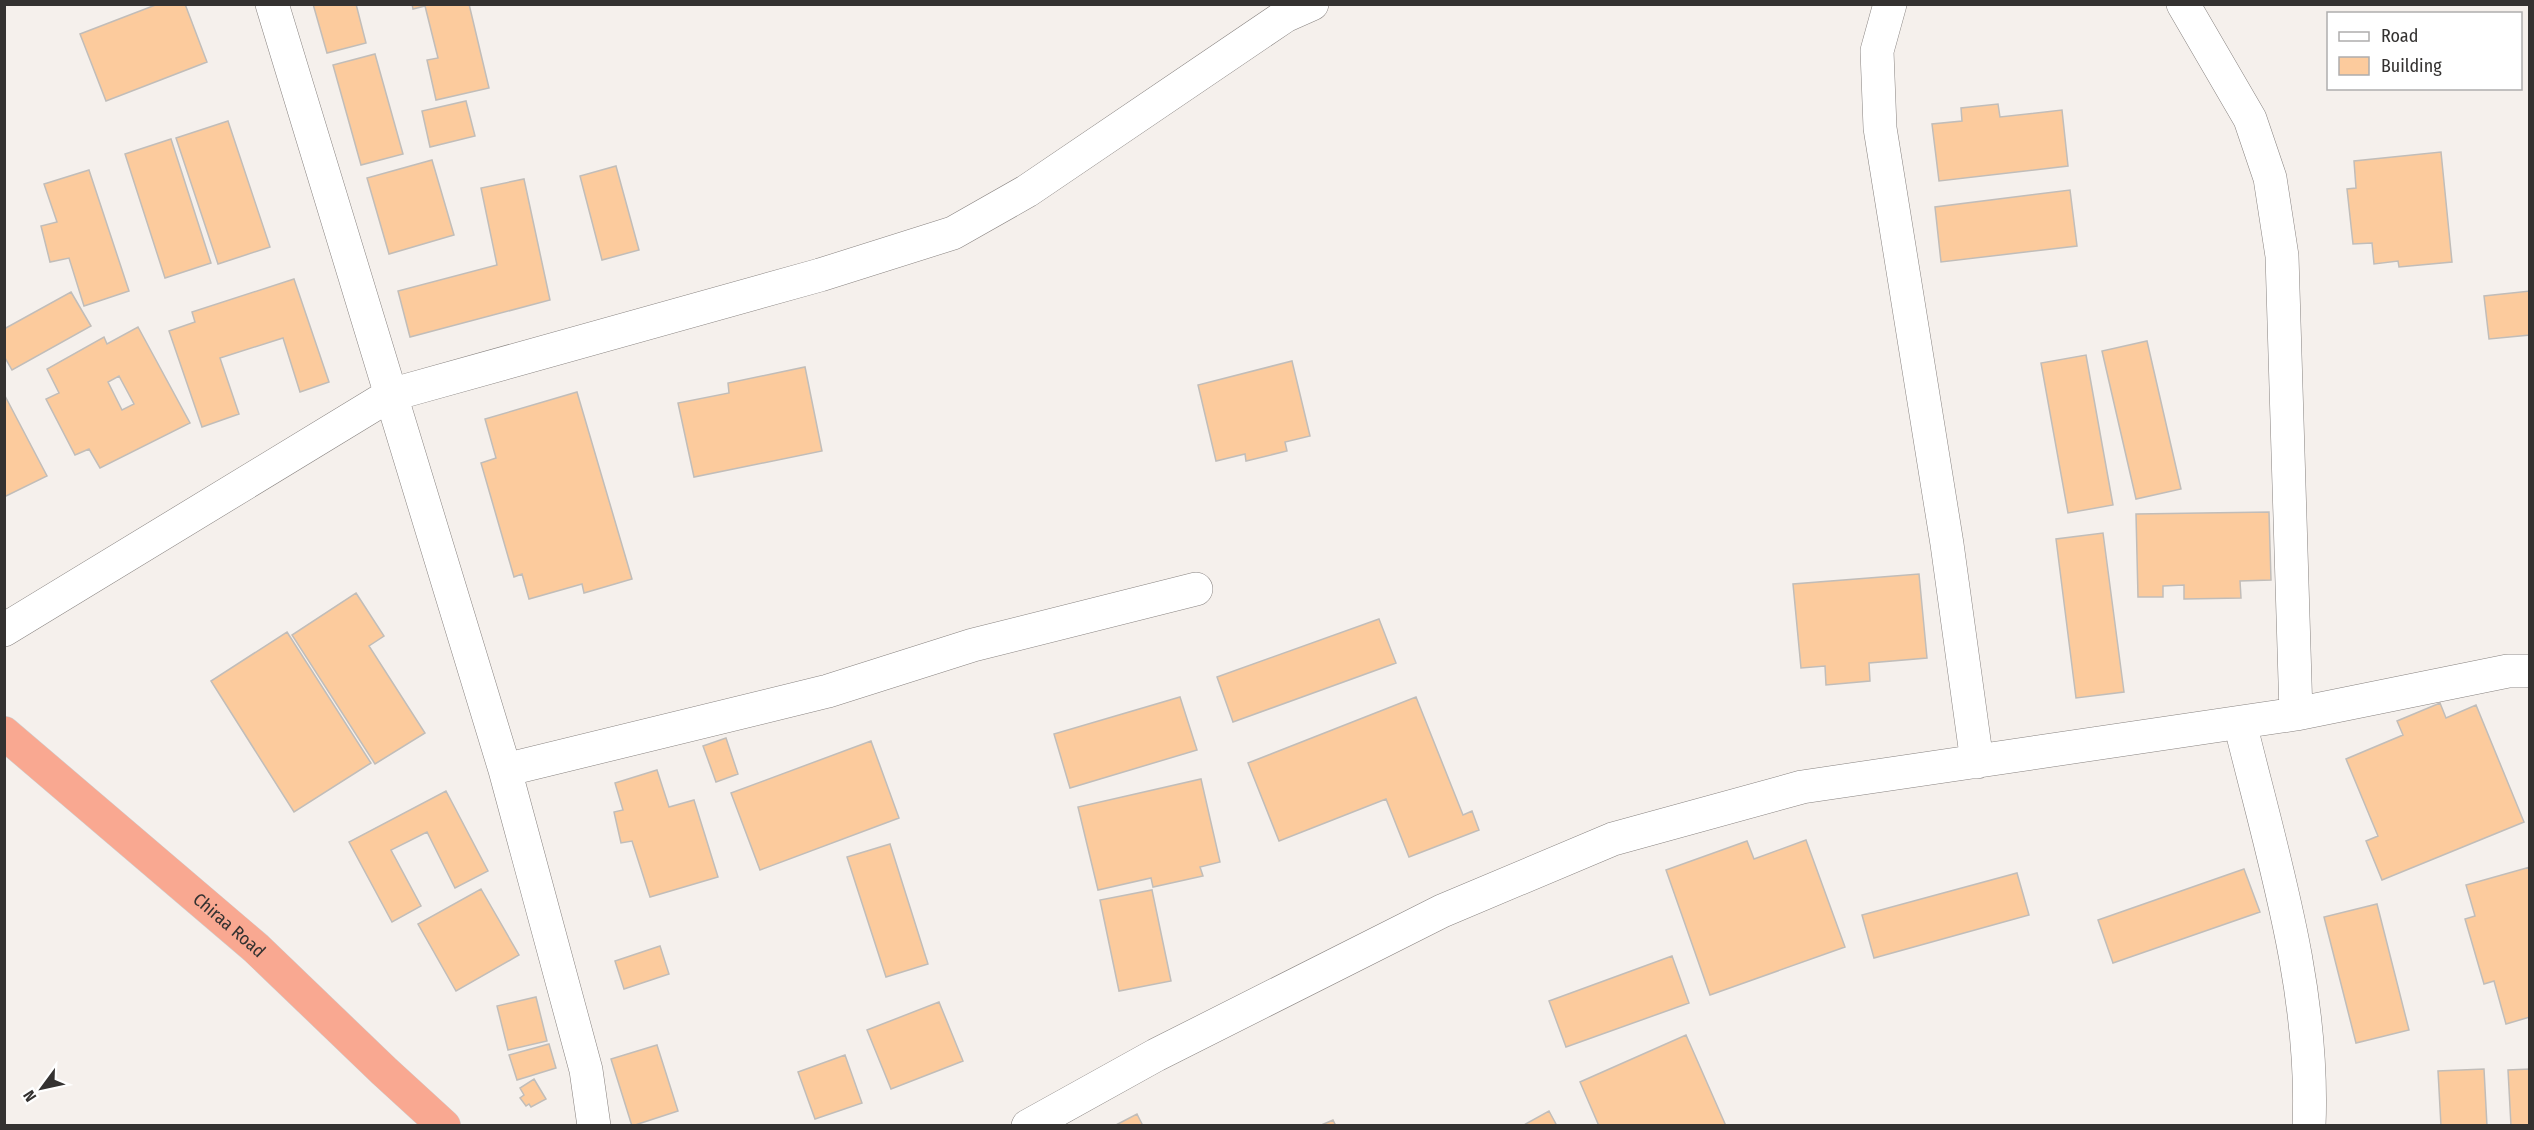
<svg xmlns="http://www.w3.org/2000/svg" width="2534" height="1130" viewBox="0 0 2534 1130" font-family="'Fira Sans Condensed',sans-serif">
	<style>
		.building { fill: #fccb9d; stroke: #c1bdb9; stroke-width: 1.5; fill-rule: evenodd }
		.lines { fill: none; stroke-linecap: round; stroke-linejoin: round }
		.street-casing { stroke: #888380; stroke-width: 34 }
		.highway-casing { stroke: #cecece; stroke-width: 34 }
		.street { stroke: #fff; stroke-width: 33 }
		.highway { stroke: #f9a891; stroke-width: 33 }
		.labels { text-anchor: middle; dominant-baseline: central; stroke-width: 4.5; stroke-linejoin: round; paint-order: stroke }
		.street-label { font-size: 18px; fill: #343231; stroke: #fff }
	</style>
	<rect width="100%" height="100%" fill="#f5f0ec"/>
	<!-- building -->
	<path class="building" d="M158 4H185L207 62 106 101 80 34Z
		M313 4H356L366 43 327 53Z
		M412 4H469L489 88 436 100 427 60 438 58 425 6 413 9Z
		M375 54 403 154 361 165 333 65Z
		M466 101 475 136 430 147 422 111Z
		M1998 104 2000 117 2062 110 2068 166 1939 181 1932 124 1962 121 1961 108Z
		M228 121 270 247 218 264 176 138Z
		M171 139 211 263 165 278 125 154Z
		M2441 152 2452 262 2399 267 2398 261 2374 264 2372 243 2353 244 2347 189 2356 188 2354 161Z
		M432 160 454 235 389 254 367 178Z
		M616 166 639 250 602 260 580 176Z
		M89 170 129 291 84 306 69 258 50 262 41 226 57 222 44 184Z
		M524 179 550 300 410 337 398 291 497 265 481 188Z
		M2070 190 2077 246 1941 262 1935 207Z
		M294 279 329 382 300 392 283 338 220 358 239 414 202 427 169 331 195 322 192 312Z
		M2530 291V335L2489 339 2484 296Z
		M71 292 91 326 12 370 4 356V329Z
		M138 327 190 423 100 468 89 449 75 455 46 399 59 393 47 369 104 337 107 344ZM119 376 134 404 122 410 108 382Z
		M2147 341 2181 489 2136 499 2102 351Z
		M2086 355 2113 505 2068 513 2041 363Z
		M1292 361 1310 436 1285 442 1287 451 1246 461 1245 454 1216 461 1198 385Z
		M805 367 822 451 694 477 678 403 729 393 728 383Z
		M577 392 632 579 584 593 582 584 529 599 522 574 514 577 481 463 496 458 485 419Z
		M4 394 47 476 4 497Z
		M2269 512 2271 580 2240 581 2241 598 2184 599V585L2163 586V597H2138L2136 514Z
		M2103 533 2124 692 2076 698 2056 539Z
		M1919 574 1927 658 1869 663 1870 681 1826 685 1825 666 1801 668 1793 584Z
		M356 593 384 636 369 646 425 733 375 764 292 635Z
		M1379 619 1396 663 1233 722 1217 677Z
		M287 632 371 763 294 812 211 681Z
		M1180 697 1197 750 1070 788 1054 734Z
		M1416 697 1463 815 1472 811 1479 830 1409 857 1386 799 1279 841 1248 763Z
		M2440 703 2446 718 2476 705 2524 822 2382 880 2366 841 2378 836 2346 759 2403 735 2397 721Z
		M726 738 738 774 716 782 703 746Z
		M871 741 899 818 760 870 731 793Z
		M657 770 669 807 694 800 718 877 650 897 632 841 621 843 614 812 623 810 615 783Z
		M1201 779 1220 862 1200 867 1203 876 1153 887 1151 878 1098 890 1078 807Z
		M446 791 488 871 455 888 427 832 391 850 421 906 392 922 349 842Z
		M1806 840 1845 947 1710 995 1666 870 1747 841 1754 859Z
		M890 844 928 964 886 977 847 857Z
		M2530 867V1017L2506 1024 2494 981 2484 984 2465 919 2475 916 2466 885Z
		M2244 869 2260 912 2113 963 2098 920Z
		M2017 873 2029 915 1874 958 1862 915Z
		M481 889 519 955 456 991 418 924Z
		M1152 890 1171 981 1119 991 1100 900Z
		M2377 904 2409 1030 2356 1043 2324 917Z
		M660 946 669 974 624 989 615 961Z
		M1672 956 1689 1003 1566 1047 1549 1001Z
		M536 997 547 1041 508 1050 497 1006Z
		M939 1002 963 1061 891 1089 867 1030Z
		M1686 1035 1726 1126H1599L1580 1082Z
		M549 1044 556 1068 517 1080 509 1055Z
		M657 1045 678 1111 632 1126 611 1059Z
		M845 1055 862 1103 815 1119 798 1072Z
		M2484 1069 2487 1126H2441L2438 1071Z
		M2530 1069V1126H2511L2508 1070Z
		M534 1079 546 1099 531 1107 529 1104 526 1106 520 1098 524 1095 520 1088Z
		M1549 1111 1557 1126H1522Z
		M1137 1114 1143 1126H1114Z
		M1333 1120 1336 1126H1319Z"/>
	<g class="lines">
		<!-- street casing -->
		<g class="street-casing">
			<path id="street" d="M272 4 505 770 586 1070 594 1126
				M1890 4 1877 51 1880 128 1947 544 1977 762
				M2183 4 2250 119 2270 178 2282 256 2296 714
				M4 630 390 395 820 275 953 233 1027 191 1285 16 1312 4
				M2240 723C2272 854 2315 989 2309 1126
				M505 770 828 691 973 645 1196 589
				M1028 1126 1156 1055 1442 911 1613 839 1802 787 2296 714 2508 671H2530"/>
		</g>
		<!-- highway casing -->
		<g class="highway-casing">
			<g id="highway">
				<path id="s1" d="M4 733 256 948 384 1071 444 1126"/>
			</g>
		</g>
		<!-- street -->
		<use href="#street" class="street"/>
		<!-- highway -->
		<use href="#highway" class="highway"/>
	</g>
	<g class="labels">
		<!-- street labels -->
		<g class="street-label">
			<text stroke="none"><textPath href="#s1" startOffset="296">Chiraa Road</textPath></text>
		</g>
	</g>
	<!-- border -->
	<rect width="2534" height="1130" fill="none" stroke="#343231" stroke-width="12"/>
	<!-- legend -->
	<rect x="2327" y="12" width="195" height="78" fill="#ffffff" stroke="#aeadad" stroke-width="1.5"/>
	<rect x="2339" y="32" width="30" height="9" fill="#ffffff" stroke="#aeadad" stroke-width="1.5"/>
	<text x="2381" y="42" font-size="18" fill="#343231">Road</text>
	<rect x="2339" y="57" width="30" height="18" fill="#fccb9d" stroke="#aeadad" stroke-width="1.5"/>
	<text x="2381" y="72" font-size="18" fill="#343231">Building</text>
	<!-- north arrow -->
	<g transform="translate(42 1088) rotate(237)" stroke="#ffffff" stroke-width="4.5" paint-order="stroke">
	<path d="M0-4.5L10 22L0 15L-10 22Z" fill="#343231"/>
	<text y="-9" font-size="16" font-weight="bold" text-anchor="middle" fill="#343231">N</text>
	</g>
</svg>
